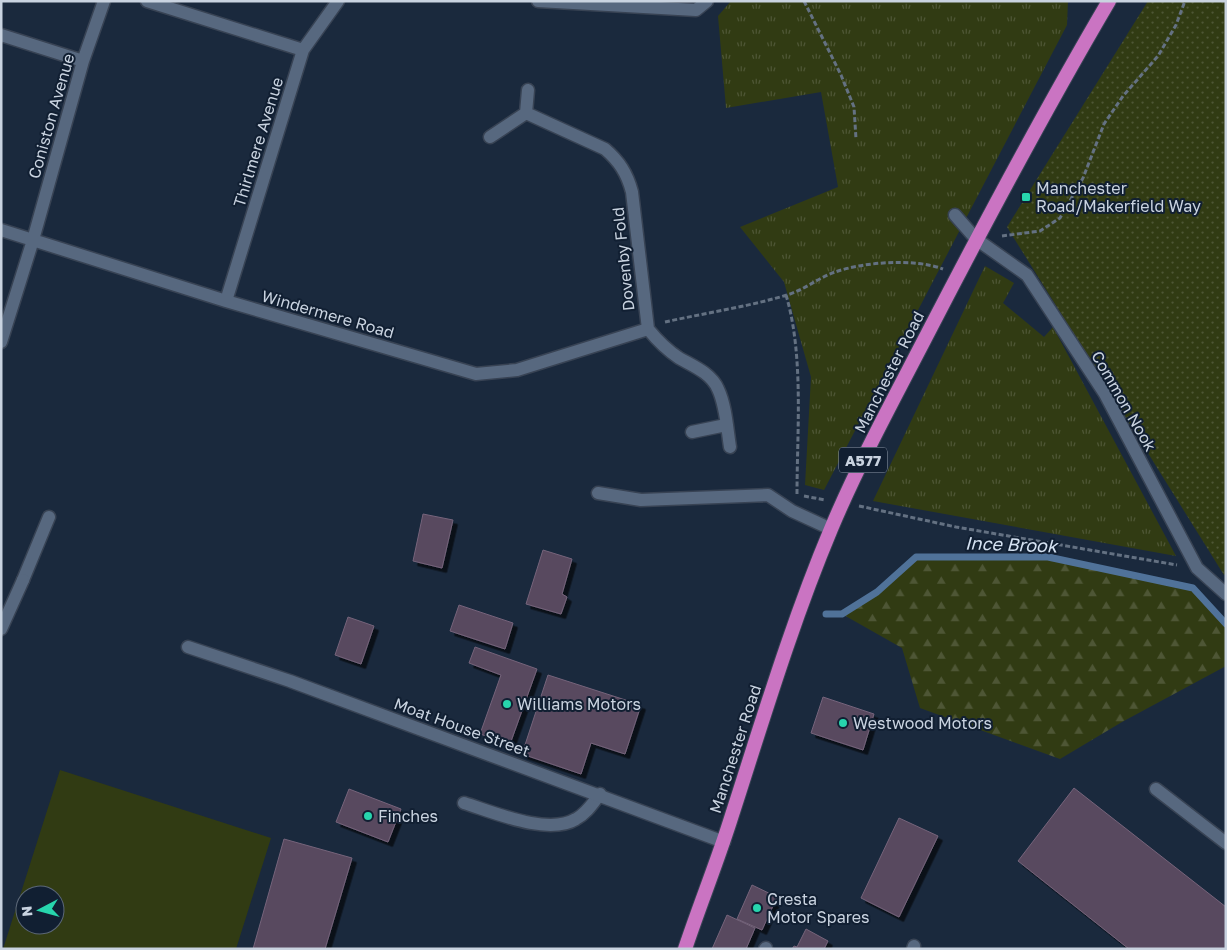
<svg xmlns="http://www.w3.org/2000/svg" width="1227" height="950" viewBox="0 0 1227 950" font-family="'Golos Text',sans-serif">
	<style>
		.grass { fill: url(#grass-tufts) }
		.forest { fill: url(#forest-firs) }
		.park { fill: url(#park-dots) }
		.garden { fill: #313b13; fill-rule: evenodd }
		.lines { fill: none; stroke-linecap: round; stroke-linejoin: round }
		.stream { stroke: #507299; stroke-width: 7 }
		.building { fill: #59485e; stroke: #75647b; filter: url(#shadow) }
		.service-casing { stroke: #384354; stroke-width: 15 }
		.minor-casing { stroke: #384354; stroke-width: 15 }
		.trunk-casing { stroke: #384354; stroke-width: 16 }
		.path { stroke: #647182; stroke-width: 3; stroke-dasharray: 5 2.5; stroke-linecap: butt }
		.service { stroke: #57687f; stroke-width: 12 }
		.minor { stroke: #57687f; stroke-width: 12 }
		.trunk { stroke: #ca74c2; stroke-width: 14 }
		.poi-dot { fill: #27d5ad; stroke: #111f32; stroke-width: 2 }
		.labels { text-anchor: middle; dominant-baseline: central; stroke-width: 4; stroke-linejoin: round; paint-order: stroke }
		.shield { fill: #111f32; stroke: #929dac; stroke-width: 1 }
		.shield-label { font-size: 15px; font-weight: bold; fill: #c9d3e0 }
		.street-label { font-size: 16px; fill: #c9d3e0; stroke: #111f32 }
		.poi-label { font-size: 16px; fill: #c9d3e0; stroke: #111f32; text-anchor: start }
		.water-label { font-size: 18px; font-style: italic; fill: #d5e2f2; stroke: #111f32 }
	</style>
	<defs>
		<pattern id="grass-tufts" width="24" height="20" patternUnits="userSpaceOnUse" patternTransform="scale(1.25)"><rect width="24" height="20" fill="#313b13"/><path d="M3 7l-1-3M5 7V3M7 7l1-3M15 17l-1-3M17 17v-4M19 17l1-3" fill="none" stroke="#4e5635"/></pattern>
		<pattern id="forest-firs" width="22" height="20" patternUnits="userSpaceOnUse" patternTransform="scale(1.25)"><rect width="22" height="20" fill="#313b13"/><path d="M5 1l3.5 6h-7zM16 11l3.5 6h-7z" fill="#4e5635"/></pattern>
		<pattern id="park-dots" width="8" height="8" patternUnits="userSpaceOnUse" patternTransform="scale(1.25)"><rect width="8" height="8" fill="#313b13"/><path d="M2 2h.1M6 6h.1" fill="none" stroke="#4e5635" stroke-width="1.8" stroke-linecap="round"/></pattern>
		<filter id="shadow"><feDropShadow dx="4.5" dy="4.5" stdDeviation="0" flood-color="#0009"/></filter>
	</defs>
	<rect width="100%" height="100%" fill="#1a293d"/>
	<!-- grass -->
	<path class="grass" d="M731 1H1068L1067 25 824 490 805 485 811 377 784 282 740 227 838 187 821 92 726 108 718 16Z
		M985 266 1014 283 1003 303 1044 337 1053 327 1176 556 873 501Z"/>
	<!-- forest -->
	<path class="forest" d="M916 557H1048L1193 588 1226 624V666L1122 722 1060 759 920 708 902 648 842 614 877 592Z"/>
	<!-- park -->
	<path class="park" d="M1148 1H1226V573L1224 575 1007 227Z"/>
	<!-- garden -->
	<path class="garden" d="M60 770 271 838 236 949H3ZM25 895H55V925H25Z"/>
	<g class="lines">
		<!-- stream -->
		<path class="stream" d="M826 614H842L877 592 916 557H1048L1193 588 1226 624"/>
	</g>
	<!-- building -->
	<path class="building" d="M423 514 453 520 442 568 413 561Z
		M543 550 572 559 562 594 567 597 561 614 526 604Z
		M459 605 513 623 505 649 450 631Z
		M348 617 374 626 361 664 335 655Z
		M475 647 537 669 510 744 480 734 501 675 469 663Z
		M548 675 641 705 625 754 591 743 581 774 522 754Z
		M823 697 874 714 863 750 811 733Z
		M1074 788 1226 907V949H1129L1018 861Z
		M349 789 401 809 388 842 336 822Z
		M899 818 938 836 899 917 861 898Z
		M284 839 352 858 325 949H253Z
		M752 885 777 897 762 930 737 919Z
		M727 915 755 928 746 949H712Z
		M806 929 828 941 824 949H792L794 946 797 947Z"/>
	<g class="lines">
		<!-- service casing -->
		<g class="service-casing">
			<path id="service" d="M955 215 976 239
				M598 493 641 500 768 495 792 511 831 529
				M23 580 49 517
				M1156 789 1226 843
				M464 803C493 812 548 836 576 819 586 814 593 803 600 794
				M765 949 766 948
				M913 949 914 946"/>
		</g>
		<!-- minor casing -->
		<g class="minor-casing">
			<path id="minor" d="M147 1 303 50
				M538 1 696 10 707 1
				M1 35 83 61
				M526 113 605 149C619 161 627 173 632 192L648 329C657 340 667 350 679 358 693 366 711 373 718 389 726 406 727 428 730 447
				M490 137 526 113 528 90
				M1 230 226 301 476 374 517 370 648 329
				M976 239 1027 275 1105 394 1197 568 1226 594
				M226 301 303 50 338 1
				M1 342 33 240 83 61 104 1
				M692 432 726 425
				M1 629 23 580
				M188 647 290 681 724 842"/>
		</g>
		<!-- trunk casing -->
		<g class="trunk-casing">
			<path id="trunk" d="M685 949C700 904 718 860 732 815 763 719 792 622 831 529 860 460 897 393 931 327 988 217 1046 108 1109 1"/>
		</g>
		<!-- path -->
		<path class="path" d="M804 1 841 75 854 107 856 139
			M1002 236 1040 231 1060 218 1083 178 1104 124 1123 96 1158 56 1176 25 1185 1
			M786 295C804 355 797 432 797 494
			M665 322C705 313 747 307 787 295 804 290 818 278 835 272 864 262 914 258 943 269
			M804 496 825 500
			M859 506 956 527 1177 565"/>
		<!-- service -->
		<use href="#service" class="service"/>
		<!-- minor -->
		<use href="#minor" class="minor"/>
		<!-- trunk -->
		<use href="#trunk" class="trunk"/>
	</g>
	<!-- markers -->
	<g class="poi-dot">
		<rect x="1021" y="192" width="10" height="10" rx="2.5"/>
		<circle cx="507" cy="704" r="5"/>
		<circle cx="843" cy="723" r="5"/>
		<circle cx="368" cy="816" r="5"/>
		<circle cx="757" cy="908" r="5"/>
	</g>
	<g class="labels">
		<!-- shield labels -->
		<rect class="shield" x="839" y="447.5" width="48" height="25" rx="4"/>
		<g class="shield-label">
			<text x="863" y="460">A577</text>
		</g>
		<!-- street labels -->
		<g class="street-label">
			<text transform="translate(51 116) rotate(-74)">Coniston Avenue</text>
			<text transform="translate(258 142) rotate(-73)">Thirlmere Avenue</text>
			<text transform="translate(623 259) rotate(-96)">Dovenby Fold</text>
			<text transform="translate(328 314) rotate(16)">Windermere Road</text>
			<text transform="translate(889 372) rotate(-63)">Manchester Road</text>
			<text transform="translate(1124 401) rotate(60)">Common Nook</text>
			<text transform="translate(462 727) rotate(20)">Moat House Street</text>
			<text transform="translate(735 749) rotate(-72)">Manchester Road</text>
		</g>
		<!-- poi labels -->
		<g class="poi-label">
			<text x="1036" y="188">Manchester<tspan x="1036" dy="18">Road/Makerfield Way</tspan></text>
			<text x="517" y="704">Williams Motors</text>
			<text x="853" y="723">Westwood Motors</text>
			<text x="378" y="816">Finches</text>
			<text x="767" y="899">Cresta<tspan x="767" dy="18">Motor Spares</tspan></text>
		</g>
		<!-- water labels -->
		<g class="water-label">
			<text transform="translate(1011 544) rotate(2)">Ince Brook</text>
		</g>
	</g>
	<!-- border -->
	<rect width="1227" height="950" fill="none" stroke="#c9d3e0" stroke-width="5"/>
	<!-- north arrow -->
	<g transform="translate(40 910) rotate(264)"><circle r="24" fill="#111f32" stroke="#5b6778"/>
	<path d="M0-4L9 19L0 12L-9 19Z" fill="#27d5ad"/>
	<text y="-8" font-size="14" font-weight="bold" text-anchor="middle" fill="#c9d3e0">N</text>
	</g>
</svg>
